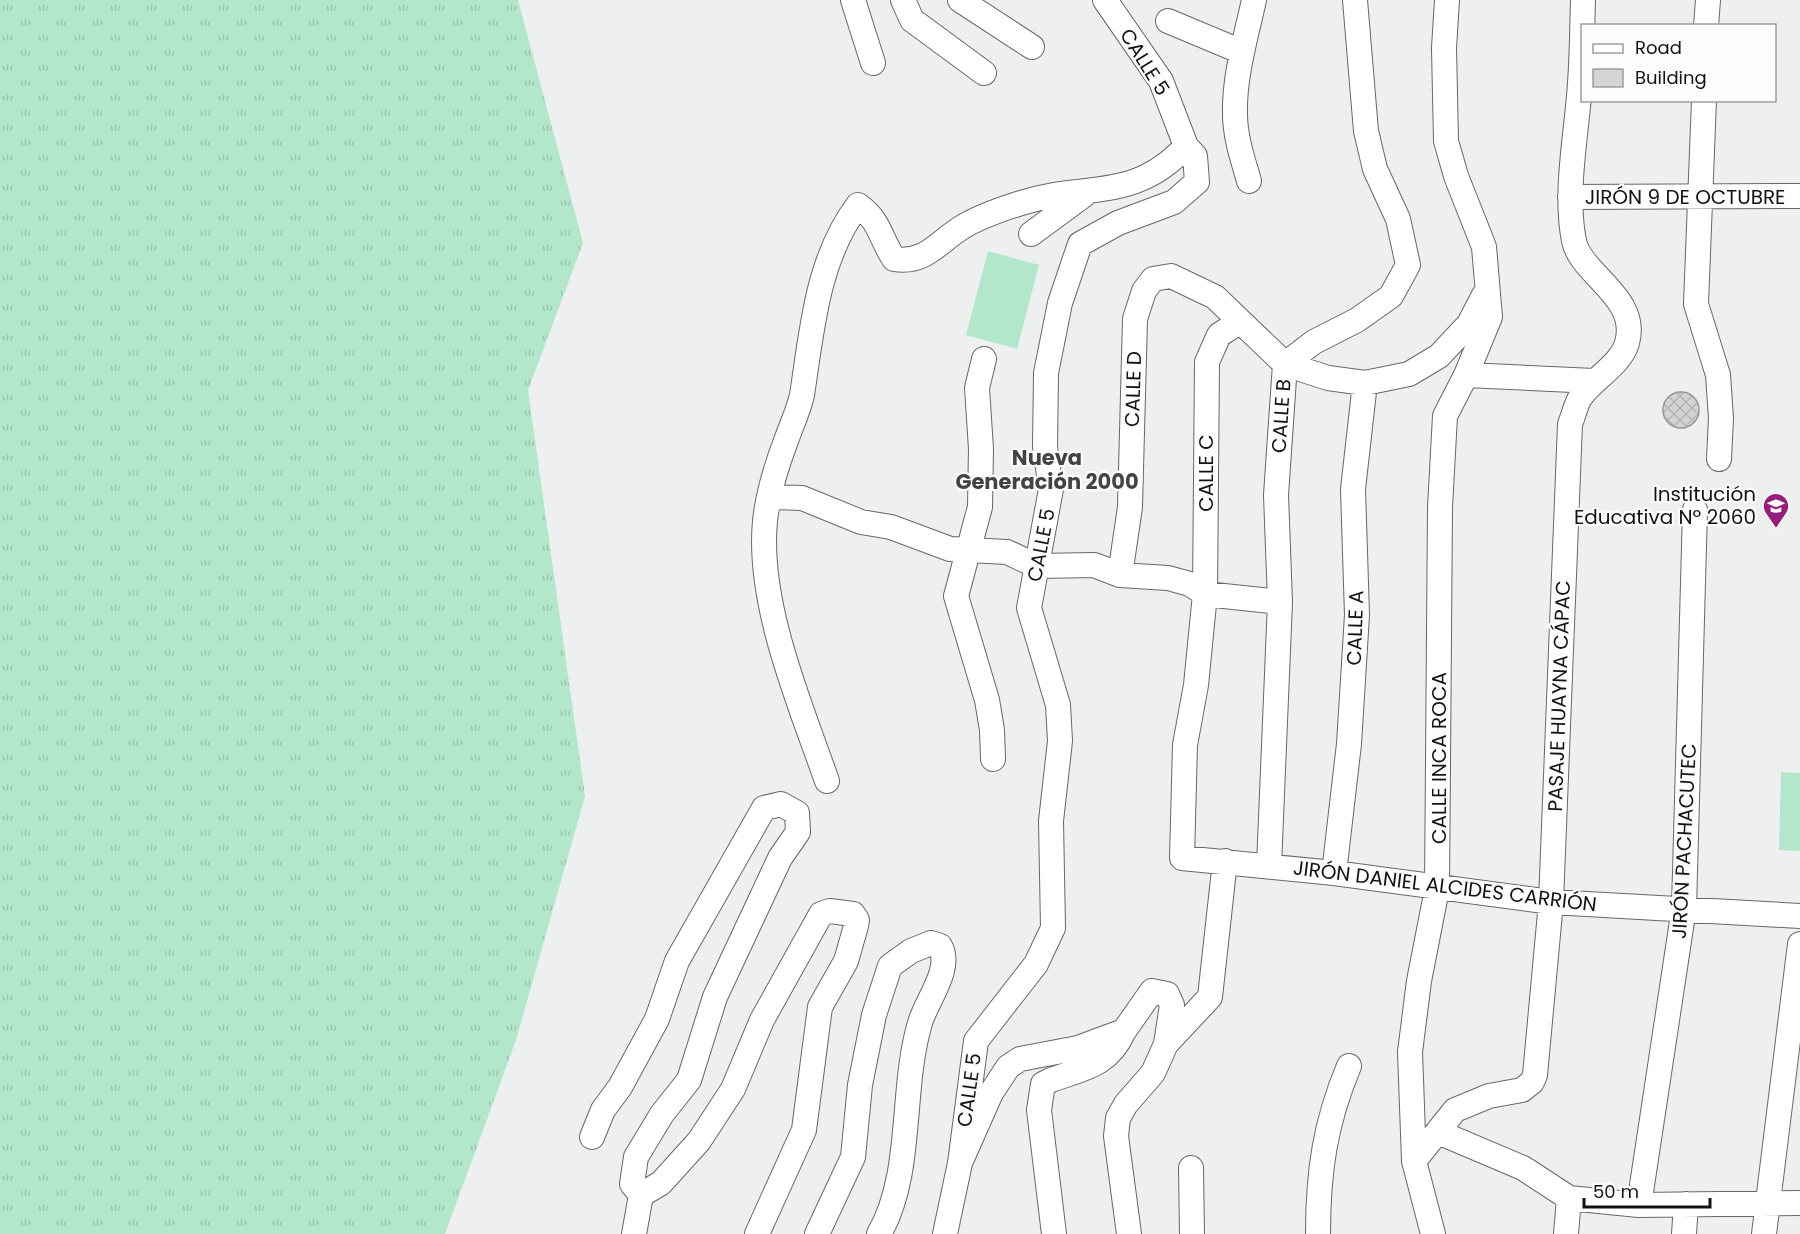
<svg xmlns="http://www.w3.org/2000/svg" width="1800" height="1234" viewBox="0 0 1800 1234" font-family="Poppins,sans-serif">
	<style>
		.grass { fill: url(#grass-tufts) }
		.pitch { fill: #b3e7cb }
		.building { fill: url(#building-cross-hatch); stroke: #939694; stroke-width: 1.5 }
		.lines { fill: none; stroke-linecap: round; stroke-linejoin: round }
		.minor-casing { stroke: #656866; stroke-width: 26 }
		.minor { stroke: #fff; stroke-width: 24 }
		.labels { text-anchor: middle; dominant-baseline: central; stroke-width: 4.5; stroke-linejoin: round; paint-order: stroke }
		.street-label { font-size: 20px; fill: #121312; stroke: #fafdfb }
		.poi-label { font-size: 20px; fill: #121312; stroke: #fafdfb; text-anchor: end }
		.neighbourhood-label { font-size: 21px; font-weight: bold; fill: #424443; stroke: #fafdfb }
	</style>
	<defs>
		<pattern id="grass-tufts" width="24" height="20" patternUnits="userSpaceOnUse" patternTransform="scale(1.5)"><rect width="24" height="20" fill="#b3e7cb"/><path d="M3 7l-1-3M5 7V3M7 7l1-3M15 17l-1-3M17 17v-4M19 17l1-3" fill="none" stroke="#99c5ad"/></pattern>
		<pattern id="building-cross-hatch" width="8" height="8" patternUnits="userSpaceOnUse" patternTransform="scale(1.5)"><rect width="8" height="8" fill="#d2d5d3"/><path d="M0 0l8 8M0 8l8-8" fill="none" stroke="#b3b6b4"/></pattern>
	</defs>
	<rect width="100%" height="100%" fill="#edf0ee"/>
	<!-- grass -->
	<path class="grass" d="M0 0H518L583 243 528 390 585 796 516 1040 445 1234H0Z"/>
	<!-- pitch -->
	<path class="pitch" d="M988 251 1039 265 1017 349 966 335Z
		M1781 772 1800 773V851L1779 850Z"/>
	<!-- building -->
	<path class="building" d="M1663 410a18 18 0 1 1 36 0a18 18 0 1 1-36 0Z"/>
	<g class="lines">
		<!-- minor casing -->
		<g class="minor-casing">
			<path id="minor" d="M853 0 873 63
				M903 0 912 20 984 73
				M960 0 1032 47
				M1168 21 1242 52
				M1706 26 1708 0
				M1704 100 1696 304 1718 375 1721 418 1719 459
				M1249 181C1243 160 1235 137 1235 114 1234 76 1246 37 1254 0
				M1570 197 1800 196
				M1031 234 1084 195
				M1239 322 1219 335 1207 362 1205 594 1196 685 1185 745 1182 858 1334 873 1551 902 1800 916
				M984 359 977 388 981 449 980 507 956 596 987 700 992 730 993 759
				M1466 375 1594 381
				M768 504 776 497 802 498 861 522 891 527 950 549 1007 552 1037 566 1094 565 1120 575 1168 578 1190 584 1205 594 1280 602
				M1120 575 1130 507 1135 319 1144 291 1153 279 1171 276 1215 297 1285 364 1328 378 1365 383 1409 374 1439 356 1469 324 1484 295
				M827 781C800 704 757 604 765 521 768 493 777 464 787 438 792 424 799 409 802 395 812 330 817 259 858 205 881 222 879 236 894 259 925 264 937 243 961 228 978 217 1002 209 1021 203 1085 182 1134 203 1186 146
				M1269 866 1280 602 1276 495 1285 364 1314 342 1357 320 1391 296 1408 265 1398 219 1375 169 1366 131 1355 0
				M1334 873 1349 744 1357 615 1353 489 1365 383
				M1166 1044 1210 997 1225 861
				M1438 1132 1523 1168 1569 1198 1639 1205 1800 1203
				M592 1137 603 1110 620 1087 657 1019 677 961 764 808 781 804 797 813 798 832 780 858 715 997 689 1080 662 1114 636 1157 632 1184 641 1195
				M1414 1161 1455 1110 1489 1096 1522 1090 1532 1082 1535 1075 1551 902 1570 424C1574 415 1576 402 1582 395 1595 378 1621 364 1627 343 1640 297 1581 275 1574 241 1565 194 1575 144 1579 96 1582 64 1582 32 1583 0
				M960 1163 976 1041 1036 964 1053 928 1051 821 1060 741 1058 705 1029 608 1051 489 1045 447 1046 373 1060 303 1080 244 1118 223 1174 202 1197 182 1195 156 1186 146 1161 81 1105 0
				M1191 1168 1192 1234
				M1639 1205 1684 908 1695 510
				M634 1234 641 1195 661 1183 699 1141 733 1089 762 1020 821 914 830 911 853 914 857 920 856 926 846 961 820 1007 804 1130 757 1234
				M817 1234 853 1157 860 1085 874 1015 890 966 911 951 931 943 940 946C953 969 926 1001 920 1023 900 1090 914 1173 879 1234
				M945 1234 960 1163 991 1093 1008 1067 1020 1059 1078 1048 1124 1031 1152 991 1167 994 1172 1005 1166 1044 1153 1073 1126 1104 1118 1118 1116 1136 1129 1234
				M1054 1234 1039 1110 1043 1084 1051 1080C1085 1068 1108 1066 1124 1031
				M1318 1234C1318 1172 1325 1123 1349 1066
				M1433 1234 1414 1161 1410 1052 1419 981 1437 889 1440 507 1445 416 1466 375 1490 317 1484 247 1456 176 1446 141 1444 48 1447 0
				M1566 1234 1569 1198
				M1684 1234 1686 1204
				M1764 1234 1800 944"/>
		</g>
		<!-- minor -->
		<use href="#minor" class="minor"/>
	</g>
	<!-- icons -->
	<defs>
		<g id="school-pin" transform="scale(1.35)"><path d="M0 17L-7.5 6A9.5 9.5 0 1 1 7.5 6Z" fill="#961d78" stroke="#fafdfb"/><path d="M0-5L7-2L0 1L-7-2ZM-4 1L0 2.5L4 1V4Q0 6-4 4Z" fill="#fff"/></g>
	</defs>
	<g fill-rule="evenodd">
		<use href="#school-pin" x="1776" y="506"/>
	</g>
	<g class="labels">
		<!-- street labels -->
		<g class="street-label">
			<text transform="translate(1145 62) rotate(58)">CALLE 5</text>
			<text x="1685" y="197">JIRÓN 9 DE OCTUBRE</text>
			<text transform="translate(1133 389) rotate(-88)">CALLE D</text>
			<text transform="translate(1281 416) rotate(-86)">CALLE B</text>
			<text transform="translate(1206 473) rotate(-90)">CALLE C</text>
			<text transform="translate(1041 545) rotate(-79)">CALLE 5</text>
			<text transform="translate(1355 628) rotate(-88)">CALLE A</text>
			<text transform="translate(1559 696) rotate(-88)">PASAJE HUAYNA CÁPAC</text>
			<text transform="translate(1439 758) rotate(-90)">CALLE INCA ROCA</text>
			<text transform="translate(1684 841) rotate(-87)">JIRÓN PACHACUTEC</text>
			<text transform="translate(1445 886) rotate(7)">JIRÓN DANIEL ALCIDES CARRIÓN</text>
			<text transform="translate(969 1090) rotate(-82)">CALLE 5</text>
		</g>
		<!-- poi labels -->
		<g class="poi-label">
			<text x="1756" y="494">Institución<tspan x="1756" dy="23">Educativa Nº 2060</tspan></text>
		</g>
		<!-- neighbourhood labels -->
		<g class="neighbourhood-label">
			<text x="1047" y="457">Nueva<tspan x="1047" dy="24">Generación 2000</tspan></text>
		</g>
	</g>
	<!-- legend -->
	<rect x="1581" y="24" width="195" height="78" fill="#fafdfb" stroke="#9d9f9e" stroke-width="1.5"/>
	<rect x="1593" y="44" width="30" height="9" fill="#ffffff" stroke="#9d9f9e" stroke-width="1.5"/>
	<text x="1635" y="54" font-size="18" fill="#121312">Road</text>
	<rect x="1593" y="69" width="30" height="18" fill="#d2d5d3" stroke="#9d9f9e" stroke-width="1.5"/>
	<text x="1635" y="84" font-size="18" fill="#121312">Building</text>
	<!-- scale -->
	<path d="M1584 1198v9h126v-9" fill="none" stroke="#121312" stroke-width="3"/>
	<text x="1593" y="1198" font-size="18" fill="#121312" stroke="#fafdfb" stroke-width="4.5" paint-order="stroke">50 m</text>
</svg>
